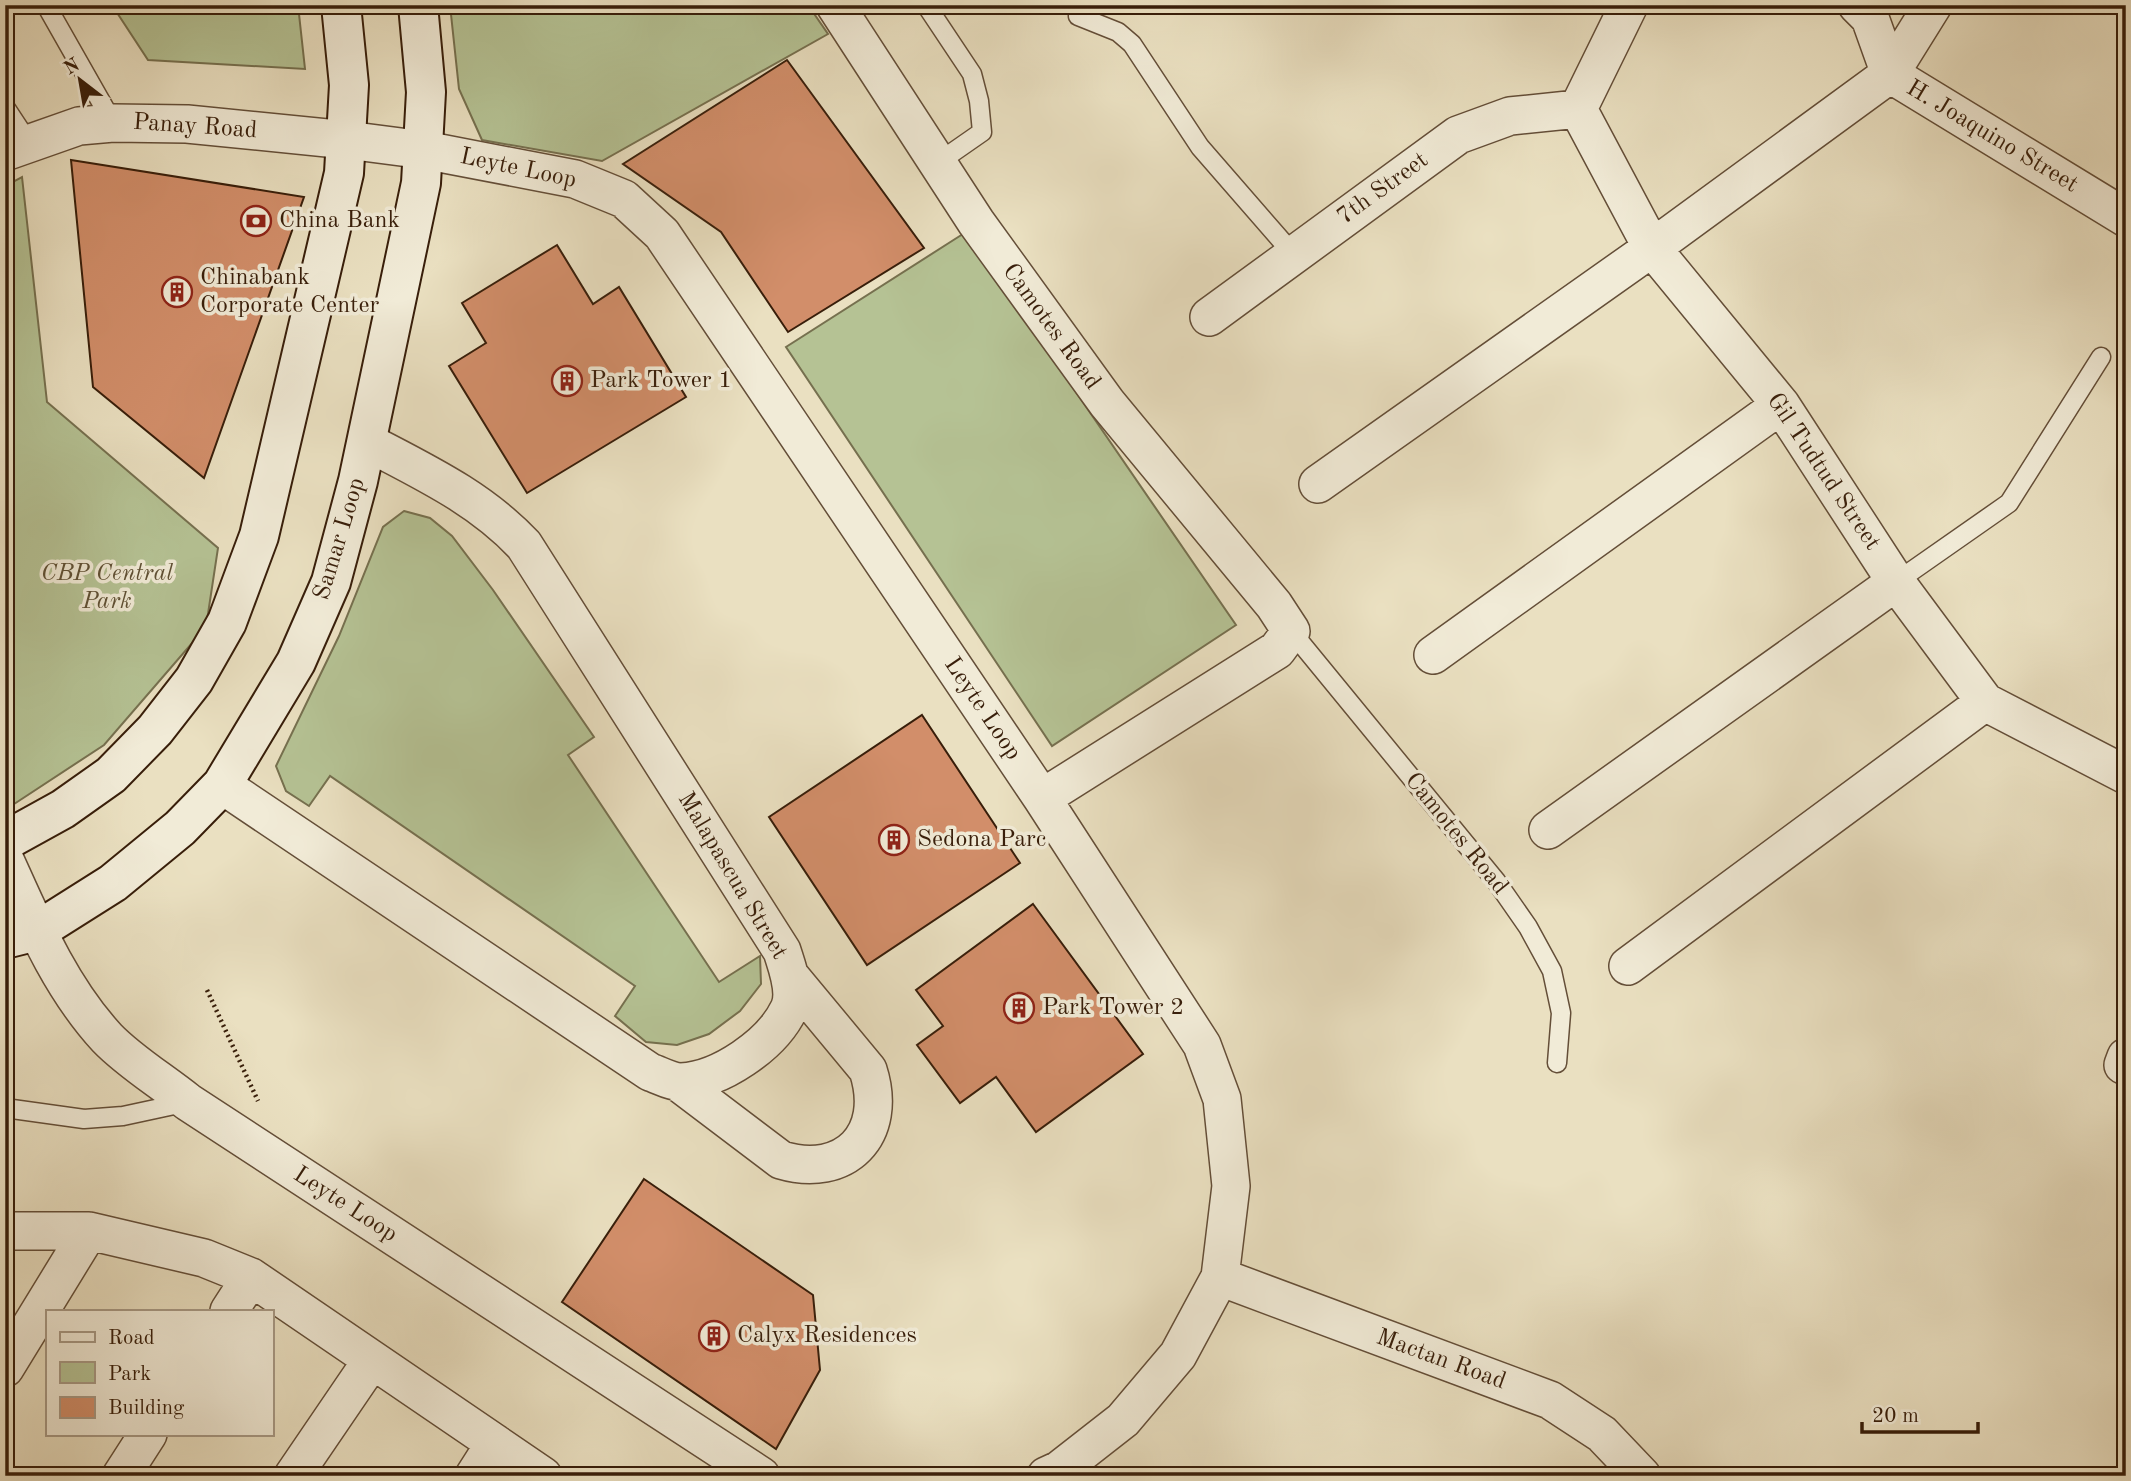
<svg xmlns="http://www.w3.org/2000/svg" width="2131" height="1481" viewBox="0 0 2131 1481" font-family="'Old Standard TT',serif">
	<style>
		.green { fill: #b5c294; stroke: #76704f; stroke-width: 2 }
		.building { fill: #d28e6a; stroke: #381e0a; stroke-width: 2 }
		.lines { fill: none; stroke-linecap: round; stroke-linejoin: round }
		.lane-casing { stroke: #644e38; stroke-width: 21 }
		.street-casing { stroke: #644e38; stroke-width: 40 }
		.secondary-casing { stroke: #381e0a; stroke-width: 42 }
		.path { stroke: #381e0a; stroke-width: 4.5; stroke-dasharray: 2 3.5; stroke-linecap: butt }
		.lane { stroke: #f1ebd7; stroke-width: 18 }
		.street { stroke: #f1ebd7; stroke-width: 37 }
		.secondary { stroke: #f1ebd7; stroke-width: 38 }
		.labels { text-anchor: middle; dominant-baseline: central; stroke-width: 7; stroke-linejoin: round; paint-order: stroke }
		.street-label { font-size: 24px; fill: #381e0a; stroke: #f1ebd7 }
		.poi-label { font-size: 24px; fill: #381e0a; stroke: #f1ebd7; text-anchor: start }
		.park-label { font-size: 24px; font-style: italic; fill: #5e4f33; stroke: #f1ebd7 }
	</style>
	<rect width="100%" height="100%" fill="#eae0c1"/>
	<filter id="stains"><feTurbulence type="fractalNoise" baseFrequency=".00286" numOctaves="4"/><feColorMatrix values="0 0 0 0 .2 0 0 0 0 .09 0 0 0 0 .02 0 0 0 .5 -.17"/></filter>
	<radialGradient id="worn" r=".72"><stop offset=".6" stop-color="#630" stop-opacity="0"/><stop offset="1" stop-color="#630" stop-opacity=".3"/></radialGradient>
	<!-- green -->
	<path class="green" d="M112 5H298L305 69 148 60Z
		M450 5H808L828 34 602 161 482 140 459 89Z
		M22 177 47 402 218 548 206 627 104 745 5 810V186Z
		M966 232 1236 625 1052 746 786 347Z
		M404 511 430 518 452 536 493 590 594 737 568 755 719 982 760 956 761 984 740 1011 709 1034 677 1045 646 1042 615 1016 635 986 330 776 309 806 286 791 276 766 339 636 383 527Z"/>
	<!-- building -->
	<path class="building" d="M787 60 924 248 788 332 721 232 623 164Z
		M71 160 304 197 204 478 93 387Z
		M557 245 593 304 619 287 686 397 527 493 449 366 486 343 462 303Z
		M922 715 1020 863 867 965 769 817Z
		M1033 904 1143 1054 1036 1132 996 1077 960 1103 917 1045 943 1026 916 990Z
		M644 1179 813 1295 820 1370 776 1449 562 1302Z"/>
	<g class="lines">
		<!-- lane casing -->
		<g class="lane-casing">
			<path id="lane" d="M46 5 113 123
				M926 5 972 74 979 101 982 132 936 164
				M1078 16 1118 32 1132 44 1200 147 1294 255
				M5 107 28 142
				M1896 582 2009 503 2101 357
				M1291 631 1496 881 1528 927 1552 971 1561 1013 1557 1063
				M5 1108 84 1119 123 1116 188 1102"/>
		</g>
		<!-- street casing -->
		<g class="street-casing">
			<path id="street" d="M835 5 976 222 1107 403 1274 605 1291 631 1277 650 1042 798
				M1857 5 1870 18 1890 74 2126 218
				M1578 109 1652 248 1781 405 1896 582 1985 702 2126 775
				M1578 109 1629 5
				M5 152 79 126 113 123 187 124 347 140 424 150 575 179 624 199 662 234 1042 798 1202 1045 1222 1099 1231 1186 1220 1277 1178 1355 1123 1420 1059 1470 1046 1476
				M1209 317 1458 135 1510 116 1578 109
				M1318 484 1652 248 1890 74 1933 5
				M1433 655 1781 405
				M222 785 650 1072C659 1075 671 1082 681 1082 720 1080 772 1045 789 1009 797 992 787 967 782 951L524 545C480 498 424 472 367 442
				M1548 830 1896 582
				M5 860C33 922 60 987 107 1038 130 1062 162 1081 188 1102L761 1476
				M1628 966 1985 702
				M2123 1065 2126 1057
				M678 1082 781 1160C845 1179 889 1135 868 1070L790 976
				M5 1231H89L204 1258 251 1277 543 1476
				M1220 1277 1550 1400 1602 1434 1642 1476
				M229 1311 251 1277
				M5 1368 89 1231
				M121 1476 148 1434
				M293 1476 372 1360
				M474 1476 495 1443"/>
		</g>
		<!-- secondary casing -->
		<g class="secondary-casing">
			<path id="secondary" d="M5 841 63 809 111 775 155 730 194 680 227 622 259 536 344 173 349 85 341 5
				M5 939 37 931 113 883 180 828 222 785 296 662 331 582 358 481 421 183 426 92 418 5"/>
		</g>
		<!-- path -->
		<path class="path" d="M207 990 258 1101"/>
		<!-- lane -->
		<use href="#lane" class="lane"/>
		<!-- street -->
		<use href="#street" class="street"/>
		<!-- secondary -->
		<use href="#secondary" class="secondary"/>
	</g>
	<!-- icons -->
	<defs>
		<g id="bank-ring" transform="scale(1.575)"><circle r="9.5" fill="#f1ebd7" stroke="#8f2418" stroke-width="1.5"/><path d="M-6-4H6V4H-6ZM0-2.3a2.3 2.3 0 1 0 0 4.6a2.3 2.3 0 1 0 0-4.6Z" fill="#8f2418"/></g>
		<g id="building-ring" transform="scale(1.575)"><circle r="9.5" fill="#f1ebd7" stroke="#8f2418" stroke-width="1.5"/><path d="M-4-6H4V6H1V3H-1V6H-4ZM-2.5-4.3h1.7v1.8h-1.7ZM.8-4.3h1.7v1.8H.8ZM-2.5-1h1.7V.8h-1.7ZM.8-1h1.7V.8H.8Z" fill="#8f2418"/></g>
	</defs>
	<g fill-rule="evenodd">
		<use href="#bank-ring" x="256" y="221"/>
		<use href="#building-ring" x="177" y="292"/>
		<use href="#building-ring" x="567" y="381"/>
		<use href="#building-ring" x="894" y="840"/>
		<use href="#building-ring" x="1019" y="1008"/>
		<use href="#building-ring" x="714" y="1336"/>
	</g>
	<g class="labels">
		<!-- street labels -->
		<g class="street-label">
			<text transform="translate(195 127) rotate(4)">Panay Road</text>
			<text transform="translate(1992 137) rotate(31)">H. Joaquino Street</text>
			<text transform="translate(518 169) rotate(12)">Leyte Loop</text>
			<text transform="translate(1383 189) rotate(-36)">7th Street</text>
			<text transform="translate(1051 327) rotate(54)">Camotes Road</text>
			<text transform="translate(1823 472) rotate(56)">Gil Tudtud Street</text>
			<text transform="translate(340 539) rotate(-73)">Samar Loop</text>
			<text transform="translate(982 709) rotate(56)">Leyte Loop</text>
			<text transform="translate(1456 834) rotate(51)">Camotes Road</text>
			<text transform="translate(732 876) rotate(59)">Malapascua Street</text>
			<text transform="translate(345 1205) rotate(33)">Leyte Loop</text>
			<text transform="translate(1441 1360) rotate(20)">Mactan Road</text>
		</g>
		<!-- poi labels -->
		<g class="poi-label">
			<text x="279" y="221">China Bank</text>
			<text x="200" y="278">Chinabank<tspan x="200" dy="28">Corporate Center</tspan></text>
			<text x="590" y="381">Park Tower 1</text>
			<text x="917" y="840">Sedona Parc</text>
			<text x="1042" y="1008">Park Tower 2</text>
			<text x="737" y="1336">Calyx Residences</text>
		</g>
		<!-- park labels -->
		<g class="park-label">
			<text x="107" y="574">CBP Central<tspan x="107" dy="28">Park</tspan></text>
		</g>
	</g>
	<!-- margin -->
	<rect width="2131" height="1481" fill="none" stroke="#eae0c1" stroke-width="28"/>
	<rect x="7" y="7" width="2117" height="1467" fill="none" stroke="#381e0a" stroke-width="3.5"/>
	<rect x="14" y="14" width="2103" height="1453" fill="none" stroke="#381e0a" stroke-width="2"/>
	<!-- legend -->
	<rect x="46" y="1310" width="228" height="126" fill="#f1ebd7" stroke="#a79985" stroke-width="2"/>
	<rect x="60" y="1332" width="35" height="10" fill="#f1ebd7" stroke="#a79985" stroke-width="2"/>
	<text x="108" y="1344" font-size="21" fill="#381e0a">Road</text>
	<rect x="60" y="1362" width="35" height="21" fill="#b5c294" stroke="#a79985" stroke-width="2"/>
	<text x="108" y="1380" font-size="21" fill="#381e0a">Park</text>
	<rect x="60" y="1397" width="35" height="21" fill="#d28e6a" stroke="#a79985" stroke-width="2"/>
	<text x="108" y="1414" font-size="21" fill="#381e0a">Building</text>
	<!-- north arrow -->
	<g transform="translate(80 80) rotate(329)" stroke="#f1ebd7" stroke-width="5" paint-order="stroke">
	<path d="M0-5L12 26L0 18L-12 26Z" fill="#381e0a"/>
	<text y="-10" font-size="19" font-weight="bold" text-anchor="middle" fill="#381e0a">N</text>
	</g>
	<!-- scale -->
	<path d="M1862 1422v10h116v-10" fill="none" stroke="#381e0a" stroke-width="3.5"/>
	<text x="1872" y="1422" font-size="21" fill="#381e0a" stroke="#f1ebd7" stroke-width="5" paint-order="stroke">20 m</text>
	<rect width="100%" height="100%" filter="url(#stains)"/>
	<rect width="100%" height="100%" fill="url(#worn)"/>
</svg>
